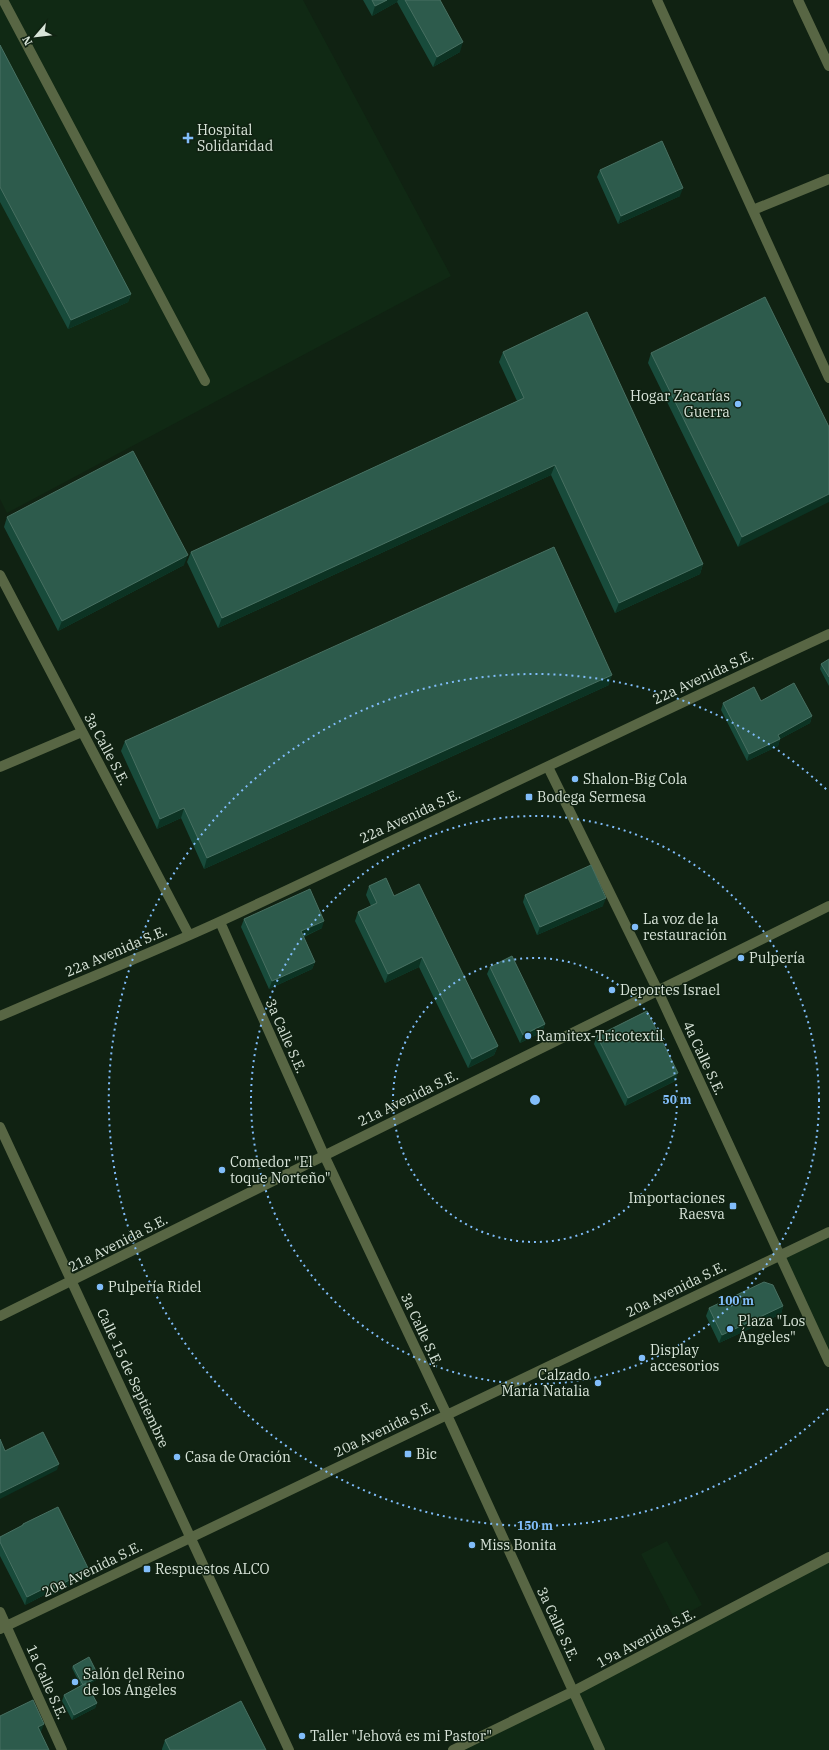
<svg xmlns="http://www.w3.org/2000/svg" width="829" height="1750" viewBox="0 0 829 1750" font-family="'IBM Plex Serif',serif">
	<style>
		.built { fill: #102914 }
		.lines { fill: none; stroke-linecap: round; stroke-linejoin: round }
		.minor { stroke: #586644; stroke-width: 10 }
		.wall { fill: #184b3b }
		.shaded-wall { fill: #0c3323 }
		.building { fill: #2d5b4c; stroke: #487062 }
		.ring { fill: none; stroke: #81bdfa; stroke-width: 2; stroke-dasharray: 2 4 }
		.poi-dot { fill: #81bdfa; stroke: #102212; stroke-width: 1.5 }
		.labels { text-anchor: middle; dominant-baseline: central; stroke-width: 3; stroke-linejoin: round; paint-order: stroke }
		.poi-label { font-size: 14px; fill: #d8e4d9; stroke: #102212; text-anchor: start }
		.street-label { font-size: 14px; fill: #d8e4d9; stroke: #102212 }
		.centre { fill: #81bdfa; stroke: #102212; stroke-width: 2 }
		.ring-label { font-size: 12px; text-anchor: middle; font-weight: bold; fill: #81bdfa; stroke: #102212; stroke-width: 3; stroke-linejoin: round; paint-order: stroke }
	</style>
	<rect width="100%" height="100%" fill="#102212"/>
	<!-- built -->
	<path class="built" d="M0 0H303L451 276 7 513 0 499Z
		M829 1232V1362L780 1255Z
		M667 1541 702 1605 675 1620 641 1554Z
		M829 1557V1750H453Z"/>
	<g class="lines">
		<!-- minor -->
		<path class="minor" d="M3 0 205 381
			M657 0 829 378
			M798 0 829 66
			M753 210 829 179
			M0 575 189 935
			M0 767 82 732
			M548 767 658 991 829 1362
			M220 922 324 1155 447 1415 600 1750
			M0 1016C73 984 147 955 219 922 423 827 625 728 829 634
			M0 1127 289 1750
			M0 1316 829 906
			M0 1612 62 1750
			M0 1629 829 1232
			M453 1750 574 1691 829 1557"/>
	</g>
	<!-- wall -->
	<path class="wall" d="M363 0H440L460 52 433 67 397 2 372 16Z
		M0 45 131 294 128 302 68 329 0 202Z
		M600 170 680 196 618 224 597 177Z
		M503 352 703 564 700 574 615 613 551 475 218 628 187 562 191 552 517 401 499 362Z
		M651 353 829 427 738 547 648 363Z
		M7 517 184 565 58 631 4 527Z
		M829 659V686L820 669 821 664Z
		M609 685 204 869 181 818 157 829 121 751 125 741Z
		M761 701 812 716 810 723 780 739 778 746 747 761 721 710 723 703Z
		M369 886 394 896 498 1046 494 1055 468 1068 419 967 385 983 355 921 358 912 371 906 366 895Z
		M525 895 603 906 537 935 523 902Z
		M244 919 322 928 304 937 315 962 312 969 269 989 241 927Z
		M490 967 545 1024 542 1032 520 1043 487 974Z
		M597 1036 675 1081 625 1106 594 1044Z
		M783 1306 781 1314 719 1343 706 1316 709 1308Z
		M23 1524 89 1570 86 1578 52 1595 50 1592 25 1605 0 1556V1537L22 1526Z
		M73 1666 99 1677 98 1679 87 1685 97 1703 95 1708 72 1720 62 1701 64 1695 81 1686 72 1668Z
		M165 1740 266 1750H162V1749Z"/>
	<!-- shaded-wall -->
	<path class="shaded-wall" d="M387 0H398L397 2 372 16 375 6Z
		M463 42 460 52 433 67 437 57Z
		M683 188 680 196 618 224 621 216Z
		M131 294 128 302 68 329 71 320Z
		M555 465 551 475 218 628 222 618Z
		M829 494V502L738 547 742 537Z
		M188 555 184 565 58 631 62 621Z
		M703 564 700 574 615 613 619 603Z
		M612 675 609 685 204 869 207 858Z
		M812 716 810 723 780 739 778 746 747 761 749 754 778 735Z
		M184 808 181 818 157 829 160 819Z
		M606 898 603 906 537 935 540 927Z
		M324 921 322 928 298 939 301 931Z
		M422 957 419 967 385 983 388 974Z
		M315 962 312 969 269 989 272 981Z
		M545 1024 542 1032 520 1043 523 1035Z
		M498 1046 494 1055 468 1068 472 1059Z
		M678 1073 675 1081 625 1106 628 1098Z
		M783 1306 781 1314 719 1343 722 1335Z
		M59 1464 57 1470 0 1499V1493Z
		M89 1570 86 1578 52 1595 54 1588Z
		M53 1584 50 1592 25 1605 27 1597Z
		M99 1677 98 1679 82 1688 83 1685Z
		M97 1703 95 1708 72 1720 74 1715Z
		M44 1724 41 1732 35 1734 38 1727Z"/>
	<!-- building -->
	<path class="building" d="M372 0H387L375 6Z
		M405 0H440L463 42 437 57Z
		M0 45 131 294 71 320 0 187Z
		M662 141 683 188 621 216 600 170Z
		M765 297 829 427V494L742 537 651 353Z
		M587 312 703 564 619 603 555 465 222 618 191 552 524 398 503 352Z
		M133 451 188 555 62 621 7 517Z
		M554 547 612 675 207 858 184 808 160 819 125 741Z
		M829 659V677L821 664Z
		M794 683 812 716 778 735 780 739 749 754 723 703 754 687 761 701Z
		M591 865 606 898 540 927 525 895Z
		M386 878 394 896 419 884 498 1046 472 1059 422 957 388 974 358 912 377 903 369 886Z
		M310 889 324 921 301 931 315 962 272 981 244 919Z
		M512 956 545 1024 523 1035 490 967Z
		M647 1011 678 1073 628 1098 597 1036Z
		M764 1282 773 1285 783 1306 722 1335 709 1308Z
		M43 1432 59 1464 0 1493V1439L5 1451Z
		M58 1507 89 1570 54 1588 53 1584 27 1597 0 1542V1537L23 1525V1524Z
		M89 1657 99 1677 83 1685 73 1666Z
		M86 1683 97 1703 74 1715 64 1695Z
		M33 1700 44 1724 38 1727 49 1750H0V1716Z
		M241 1701 266 1750H170L165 1740Z"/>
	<!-- distance rings -->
	<g class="ring">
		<circle cx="535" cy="1100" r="142"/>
		<circle cx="535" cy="1100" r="284"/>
		<path d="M828 1409A426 426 0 1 1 828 791"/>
	</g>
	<!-- markers -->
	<g class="poi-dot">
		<path d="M186 132h4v4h4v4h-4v4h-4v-4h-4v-4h4z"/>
		<circle cx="738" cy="404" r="4"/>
		<circle cx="575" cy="779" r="4"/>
		<rect x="525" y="793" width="8" height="8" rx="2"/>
		<circle cx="635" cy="927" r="4"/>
		<circle cx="741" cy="958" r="4"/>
		<circle cx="612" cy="990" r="4"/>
		<circle cx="528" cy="1036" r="4"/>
		<circle cx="222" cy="1170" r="4"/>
		<rect x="729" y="1202" width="8" height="8" rx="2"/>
		<circle cx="100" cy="1287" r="4"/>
		<circle cx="730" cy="1329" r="4"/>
		<circle cx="642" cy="1358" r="4"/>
		<circle cx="598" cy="1383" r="4"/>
		<rect x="404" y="1450" width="8" height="8" rx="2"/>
		<circle cx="177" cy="1457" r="4"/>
		<circle cx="472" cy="1545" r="4"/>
		<rect x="143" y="1565" width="8" height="8" rx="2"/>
		<circle cx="75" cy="1682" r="4"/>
		<circle cx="302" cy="1736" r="4"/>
	</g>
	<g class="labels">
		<!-- poi labels -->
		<g class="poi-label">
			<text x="197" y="130">Hospital<tspan x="197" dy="16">Solidaridad</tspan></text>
			<text x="730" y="396" text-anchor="end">Hogar Zacarías<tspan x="730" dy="16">Guerra</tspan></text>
			<text x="583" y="779">Shalon-Big Cola</text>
			<text x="537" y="797">Bodega Sermesa</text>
			<text x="643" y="919">La voz de la<tspan x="643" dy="16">restauración</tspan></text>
			<text x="749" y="958">Pulpería</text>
			<text x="620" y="990">Deportes Israel</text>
			<text x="536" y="1036">Ramitex-Tricotextil</text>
			<text x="230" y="1162">Comedor "El<tspan x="230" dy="16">toque Norteño"</tspan></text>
			<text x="725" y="1198" text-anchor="end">Importaciones<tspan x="725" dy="16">Raesva</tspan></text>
			<text x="108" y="1287">Pulpería Ridel</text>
			<text x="738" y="1321">Plaza "Los<tspan x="738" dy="16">Ángeles"</tspan></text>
			<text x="650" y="1350">Display<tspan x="650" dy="16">accesorios</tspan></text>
			<text x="590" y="1375" text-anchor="end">Calzado<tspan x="590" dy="16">María Natalia</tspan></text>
			<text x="416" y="1454">Bic</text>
			<text x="185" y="1457">Casa de Oración</text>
			<text x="480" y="1545">Miss Bonita</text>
			<text x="155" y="1569">Respuestos ALCO</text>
			<text x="83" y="1674">Salón del Reino<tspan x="83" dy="16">de los Ángeles</tspan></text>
			<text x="310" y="1736">Taller "Jehová es mi Pastor"</text>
		</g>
		<!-- street labels -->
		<g class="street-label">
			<text transform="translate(703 677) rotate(-25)">22a Avenida S.E.</text>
			<text transform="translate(107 749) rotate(62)">3a Calle S.E.</text>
			<text transform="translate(410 816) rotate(-25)">22a Avenida S.E.</text>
			<text transform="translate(116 951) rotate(-23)">22a Avenida S.E.</text>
			<text transform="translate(286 1036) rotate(66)">3a Calle S.E.</text>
			<text transform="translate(704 1058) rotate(65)">4a Calle S.E.</text>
			<text transform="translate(408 1098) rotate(-26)">21a Avenida S.E.</text>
			<text transform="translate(118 1243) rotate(-27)">21a Avenida S.E.</text>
			<text transform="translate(676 1289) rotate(-26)">20a Avenida S.E.</text>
			<text transform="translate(422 1330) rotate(65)">3a Calle S.E.</text>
			<text transform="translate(133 1378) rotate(65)">Calle 15 de Septiembre</text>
			<text transform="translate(384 1429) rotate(-26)">20a Avenida S.E.</text>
			<text transform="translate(92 1569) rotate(-26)">20a Avenida S.E.</text>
			<text transform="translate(558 1624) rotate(65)">3a Calle S.E.</text>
			<text transform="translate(646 1638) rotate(-28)">19a Avenida S.E.</text>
			<text transform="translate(47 1682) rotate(66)">1a Calle S.E.</text>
		</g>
	</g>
	<circle cx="535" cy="1100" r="6" class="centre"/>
	<g class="ring-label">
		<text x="677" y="1104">50 m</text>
		<text x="736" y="1305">100 m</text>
		<text x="535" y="1530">150 m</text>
	</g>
	<!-- north arrow -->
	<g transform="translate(36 36) rotate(242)" stroke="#102212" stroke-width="3" paint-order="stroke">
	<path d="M0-3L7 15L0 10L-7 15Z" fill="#d8e4d9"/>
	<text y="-6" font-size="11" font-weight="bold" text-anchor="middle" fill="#d8e4d9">N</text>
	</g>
</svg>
